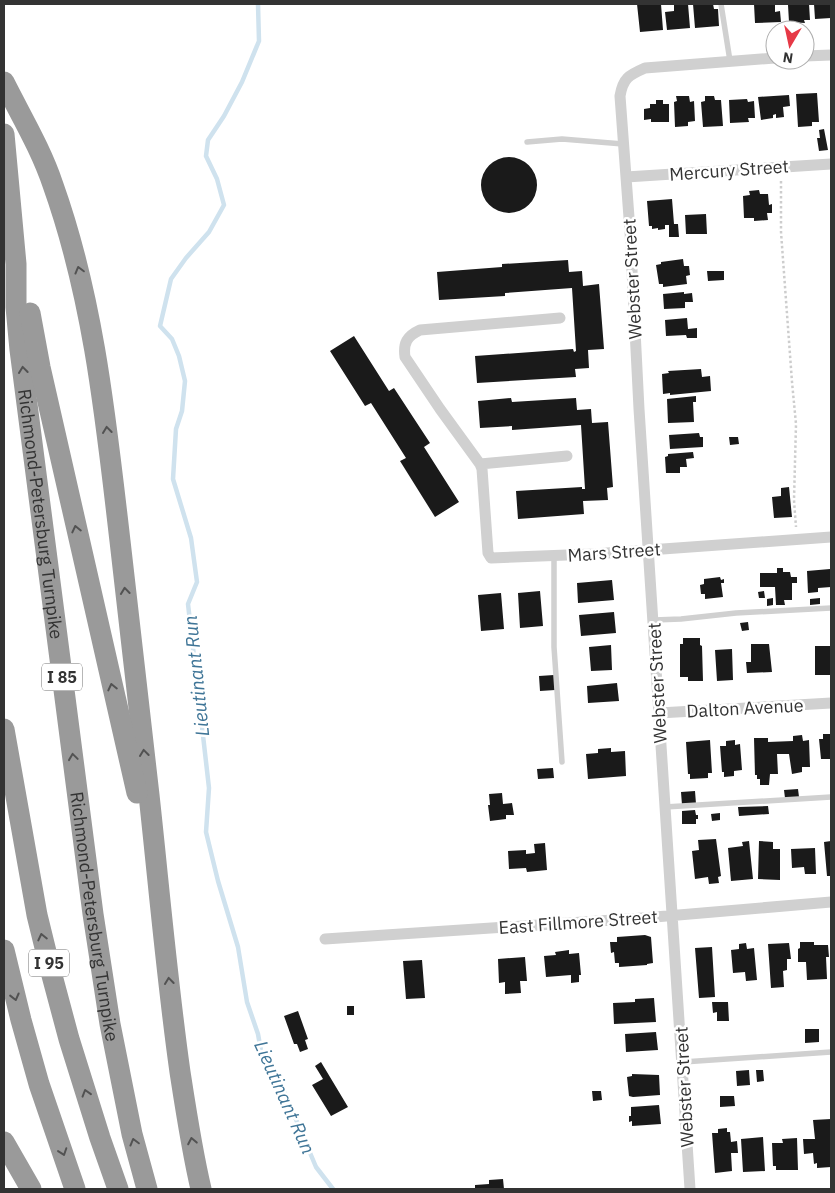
<svg xmlns="http://www.w3.org/2000/svg" width="835" height="1193" viewBox="0 0 835 1193" font-family="'IBM Plex Sans',sans-serif">
	<style>
		.lines { fill: none; stroke-linecap: round; stroke-linejoin: round }
		.stream { stroke: #cfe2ee; stroke-width: 4.5 }
		.building { fill: #1a1a1a }
		.path { stroke: #cdcdcd; stroke-width: 2.5; stroke-dasharray: 2.5 2.5; stroke-linecap: butt }
		.service { stroke: #d0d0d0; stroke-width: 5.5 }
		.minor { stroke: #d0d0d0; stroke-width: 11 }
		.motorway { stroke: #9a9a9a; stroke-width: 21 }
		.oneway { stroke: #525252 }
		.labels { text-anchor: middle; dominant-baseline: central; stroke-width: 5; stroke-linejoin: round; paint-order: stroke }
		.shield { fill: #fff; stroke: #707070; stroke-width: 1 }
		.shield-label { font-size: 16px; font-weight: bold; fill: #333 }
		.street-label { font-size: 18px; fill: #333; stroke: #fff }
		.water-label { font-size: 19px; font-style: italic; fill: #3f7597; stroke: #fff }
	</style>
	<rect width="100%" height="100%" fill="#fff"/>
	<g class="lines">
		<!-- stream -->
		<path class="stream" d="M258 4 259 41 242 82 224 116 208 140 206 156 217 179 224 205 209 232 186 258 171 279 160 326 172 339 179 356 185 381 182 411 176 429 173 479 191 538 197 582 188 604 209 788 206 832 218 881 238 947 247 1002 258 1034 261 1051 284 1091 316 1167 333 1189"/>
	</g>
	<!-- building -->
	<path class="building" d="M637 4H661L663 30 640 32Z
		M676 4H688L690 28 667 30 665 12 674 11V5Z
		M693 4H713L714 9H718L719 26 695 28Z
		M754 4H775V12L780 11 781 22 755 23Z
		M791 4H809L810 20H804L805 23 789 22 788 5Z
		M814 4H831V18L815 19Z
		M817 93 819 122H812V126L798 127 796 94Z
		M789 95 790 106 783 107 784 117 776 118V114L773 115V118L761 120 758 97Z
		M676 96H689L690 102 694 101 695 121 688 122V126L675 127 674 102 677 101Z
		M705 96H714L715 100H721L723 126 703 127 701 102 705 101Z
		M747 99 748 102 754 101 755 118H748L749 122 730 123 729 100Z
		M656 100H663V104H669V122H651V119L644 120V109L650 108V104H656Z
		M824 129 828 150 819 151 817 138H820L819 130Z
		M481 185a28 28 0 1 1 56 0a28 28 0 1 1-56 0Z
		M759 190 760 194H768L769 205 772 204V213H767L768 220 754 221V218H744L743 196 750 195 749 191Z
		M672 199 674 224H678L679 237H669V225H665V229L658 230V225V228L652 229V226H649L647 201Z
		M706 214 707 234H686L685 215Z
		M683 259 684 266H689L690 275 686 276 687 284 663 287V284H659L656 265 661 264V262Z
		M568 260 569 272 582 271 583 286 599 284 604 349 588 350 589 368 575 369 576 377 477 383 475 356 573 349 574 352 576 351 572 288 505 293V296L439 300 437 272 502 267V264Z
		M707 271H724V280L708 281Z
		M684 292V294L692 293 693 302H685V308L664 309 663 294Z
		M687 318 688 329 697 328V338H687L686 335 666 336 665 320Z
		M354 336 389 391 394 388 430 443 424 447 459 502 435 517 400 461 406 458 371 403 365 406 330 351Z
		M701 369 702 377 710 376 711 391 670 395V393L663 394 662 374 669 373 668 371Z
		M696 396V402H693L694 422 668 423 667 399Z
		M511 398 512 402 576 398 577 410 591 409 592 423 608 422 613 487 607 488 608 500 583 501 584 514 518 519 516 491 582 487V489H585L581 425 512 430V426L480 428 478 401Z
		M699 433 700 437H703V447L670 449 669 435Z
		M729 437H738L739 444 730 445Z
		M693 452 694 458 686 459 687 467H680V473H666L665 457 668 456V454Z
		M789 487 792 517 774 518 772 497 781 496V488Z
		M777 568H783V572H790L791 577H797V583H792V600H784L785 605H776L775 587H760V573H777Z
		M830 569 831 587 818 588V592L808 593 807 571Z
		M720 577 721 580 724 579V583H721L723 597 705 599V594H701L700 585 704 584V579Z
		M612 580 614 600 578 603 577 583Z
		M540 591 543 626 520 628 518 593Z
		M764 591 765 598H759L758 592Z
		M501 593 504 629 481 631 478 595Z
		M773 598V605L767 606V599Z
		M820 598V604L810 605V599Z
		M614 612 616 633 581 636 579 615Z
		M748 622 749 630 742 631 740 623Z
		M683 638H700V645L702 646 703 681H688V677H680V644H683Z
		M751 644H769L772 672 747 673 746 662H751Z
		M611 645 612 670 591 671 589 647Z
		M815 646H831V675H815Z
		M732 649 733 680 717 681 715 650Z
		M554 675 555 690 540 691 539 676Z
		M617 683 619 701 588 703 587 686Z
		M823 734H830L831 759H821L819 739H823Z
		M802 735 803 741 809 740 810 767H802V772L792 774 789 754H777L778 774H770L769 785H760V779H757V775H755L754 738H768V742L793 741V736Z
		M710 740 712 773H708V778L690 779V774H688L686 742Z
		M735 740V745L740 744 742 770 734 771V776L724 777V772H722L720 746H726V741Z
		M611 748V752L625 751 626 776 588 779 586 754 598 753V749Z
		M553 768 554 778 538 779 537 769Z
		M798 789 799 797 785 798 784 790Z
		M695 791 696 804 682 805 681 792Z
		M502 793 503 804 512 803 514 815H506V819L490 821 488 805H490L489 794Z
		M768 806 769 814 739 816 738 807Z
		M695 810 696 815H698V819H696V824H682V811Z
		M720 813V820L712 821 711 814Z
		M716 839 721 876 718 877 719 883 709 884 708 877 695 879 692 851 699 850 698 840Z
		M749 841 753 879 731 881 728 848 743 846 742 842Z
		M759 841 773 842V849H780V880L758 879Z
		M831 841V876H827L824 842Z
		M545 843 547 870 527 872 526 868 509 869 508 851 526 850V854L535 853 534 844Z
		M815 848 816 874H805L804 867 792 868 791 849Z
		M645 935 651 937 653 963 647 964V965L619 967V963H615L614 952 611 953 610 942H617V937Z
		M800 942H814V945H828L829 957H826L827 979 807 980 806 962H798V949L800 948Z
		M746 943 747 949 754 948 757 980 746 981 745 972 733 973 731 950 739 949V944Z
		M789 943 791 959H787V970L783 971 784 987 771 988 768 944Z
		M712 947 715 997 699 998 695 948Z
		M569 950V954L579 953 581 975H579V982L571 983V975L546 977 544 956 556 955 555 952Z
		M525 957 527 981H520L521 993 505 994V982L499 983 498 959Z
		M422 960 425 998 406 999 403 961Z
		M654 998 656 1022 614 1024 613 1003 635 1002V999Z
		M712 1002H728L729 1021H717V1012L713 1013Z
		M347 1006H354V1015H347Z
		M298 1011 308 1039 305 1040 308 1049 300 1052 297 1044H294L284 1016Z
		M805 1029H819V1042L805 1043Z
		M656 1032 658 1050 626 1052 625 1034Z
		M321 1062 348 1107 331 1116 312 1085 323 1079 315 1066Z
		M749 1070 750 1085 737 1086 736 1071Z
		M756 1070H763L764 1081 757 1082Z
		M632 1074 659 1075 660 1095 633 1097 629 1096 627 1077 632 1076Z
		M592 1091H601L602 1100 593 1101Z
		M720 1096H734L735 1106 720 1107Z
		M659 1105 661 1124 632 1126V1121L629 1122V1116H631V1107Z
		M831 1119V1167L817 1168V1163L814 1164 813 1153 804 1154 803 1139H815L813 1120Z
		M727 1128V1132H730L731 1142 737 1141 738 1153H731L732 1171 715 1173 712 1133H718V1129Z
		M763 1137 765 1171 743 1172 741 1139Z
		M797 1138 798 1170H776V1166H773L772 1143H783L782 1139Z
		M503 1179 504 1189H475V1185L489 1184V1180Z"/>
	<g class="lines">
		<!-- path -->
		<path class="path" d="M781 181V232L792 382 796 424 794 500 796 527"/>
		<!-- service -->
		<path class="service" d="M721 4 730 61
			M527 142 562 139 623 144
			M554 556V647L562 762
			M654 620 681 619 736 613 831 608
			M665 807 831 797
			M683 1062 831 1052"/>
		<!-- minor -->
		<path class="minor" d="M805 56 831 55
			M626 177 831 164
			M560 318 420 330C407 336 403 343 405 357L440 409 480 464 567 456
			M480 464 482 469 488 553 491 558 593 554 831 537
			M659 713 831 703
			M325 939 643 918 831 902
			M690 1189 639 409 630 231 620 96C623 78 629 75 645 68L775 58"/>
		<!-- motorway -->
		<g class="motorway">
			<path d="M4 82C21 116 41 149 53 185 94 300 106 421 120 541 129 626 140 710 149 795 159 887 167 980 180 1072 186 1111 192 1151 201 1189"/>
			<path id="s1" d="M4 134 16 264V307L20 350 93 914 110 1024 132 1134 147 1189"/>
			<path d="M30 313 40 367 137 793"/>
			<path d="M4 729 37 915 50 968 69 1039 100 1138 118 1189"/>
			<path d="M4 950 21 1020 39 1084 75 1189"/>
			<path d="M4 1142 31 1189"/>
		</g>
	</g>
	<!-- one-way arrows -->
	<defs><path id="oneway-chevron" d="M-2-3.5L2.5 0L-2 3.5" fill="none" stroke-width="1.6" stroke-linecap="round" stroke-linejoin="round" transform="scale(1.25)"/></defs>
	<g class="oneway">
		<use href="#oneway-chevron" transform="translate(79 270) rotate(-105)"/>
		<use href="#oneway-chevron" transform="translate(23 370) rotate(-97)"/>
		<use href="#oneway-chevron" transform="translate(107 430) rotate(-97)"/>
		<use href="#oneway-chevron" transform="translate(76 529) rotate(-103)"/>
		<use href="#oneway-chevron" transform="translate(125 591) rotate(-96)"/>
		<use href="#oneway-chevron" transform="translate(112 687) rotate(-103)"/>
		<use href="#oneway-chevron" transform="translate(144 753) rotate(-97)"/>
		<use href="#oneway-chevron" transform="translate(73 757) rotate(-98)"/>
		<use href="#oneway-chevron" transform="translate(42 937) rotate(-103)"/>
		<use href="#oneway-chevron" transform="translate(169 981) rotate(-97)"/>
		<use href="#oneway-chevron" transform="translate(15 997) rotate(76)"/>
		<use href="#oneway-chevron" transform="translate(86 1093) rotate(-107)"/>
		<use href="#oneway-chevron" transform="translate(192 1141) rotate(-101)"/>
		<use href="#oneway-chevron" transform="translate(134 1142) rotate(-105)"/>
		<use href="#oneway-chevron" transform="translate(63 1152) rotate(71)"/>
	</g>
	<g class="labels">
		<!-- shield labels -->
		<g class="shield">
			<rect x="42" y="663.5" width="40" height="27" rx="4"/>
			<rect x="29" y="949.5" width="40" height="27" rx="4"/>
		</g>
		<g class="shield-label">
			<text x="62" y="677">I 85</text>
			<text x="49" y="963">I 95</text>
		</g>
		<!-- street labels -->
		<g class="street-label">
			<text transform="translate(729 170) rotate(-4)">Mercury Street</text>
			<text transform="translate(632 279) rotate(-93)">Webster Street</text>
			<text stroke="none"><textPath href="#s1" startOffset="382">Richmond-Petersburg Turnpike</textPath></text>
			<text transform="translate(614 552) rotate(-4)">Mars Street</text>
			<text transform="translate(657 683) rotate(-93)">Webster Street</text>
			<text transform="translate(745 708) rotate(-3)">Dalton Avenue</text>
			<text stroke="none"><textPath href="#s1" startOffset="788">Richmond-Petersburg Turnpike</textPath></text>
			<text transform="translate(578 922) rotate(-4)">East Fillmore Street</text>
			<text transform="translate(684 1087) rotate(-93)">Webster Street</text>
		</g>
		<!-- water labels -->
		<g class="water-label">
			<text transform="translate(196 676) rotate(-96)">Lieutinant Run</text>
			<text transform="translate(285 1097) rotate(66)">Lieutinant Run</text>
		</g>
	</g>
	<!-- border -->
	<rect width="835" height="1193" fill="none" stroke="#333333" stroke-width="10"/>
	<!-- north arrow -->
	<g transform="translate(790 45) rotate(189)"><circle r="24" fill="#ffffff" stroke="#adadad"/>
	<path d="M0-4L9 19L0 12L-9 19Z" fill="#e63946"/>
	<text y="-8" font-size="14" font-weight="bold" text-anchor="middle" fill="#333333">N</text>
	</g>
</svg>
